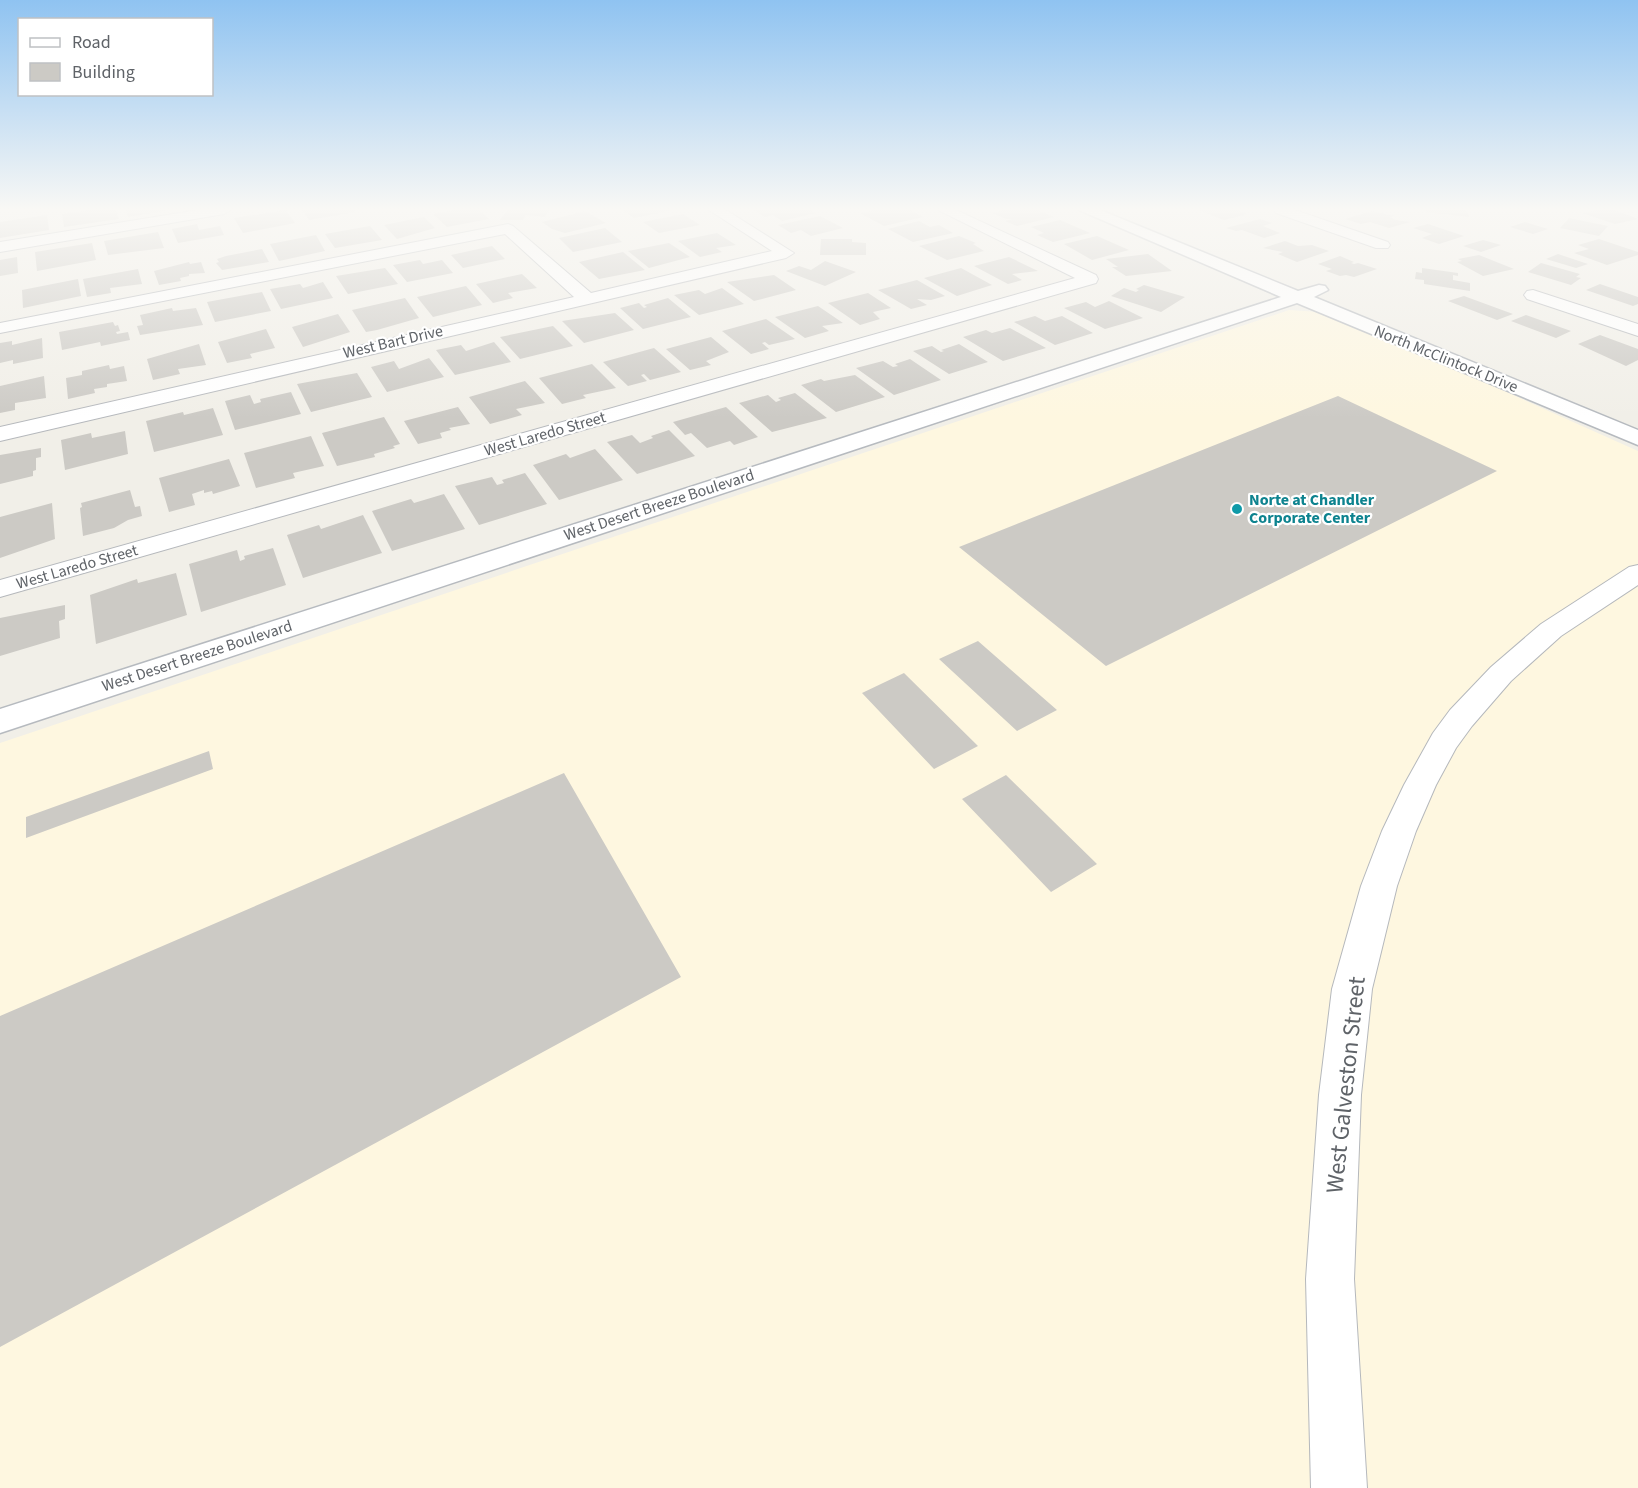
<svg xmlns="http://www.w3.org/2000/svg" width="1638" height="1488" viewBox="0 0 1638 1488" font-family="'Source Sans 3',sans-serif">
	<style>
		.commercial { fill: #fef7e0 }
		.building { fill: #cccac5 }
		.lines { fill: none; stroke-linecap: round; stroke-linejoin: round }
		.street-casing { stroke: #b5b8bc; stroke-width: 2 }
		.secondary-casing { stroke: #b6babf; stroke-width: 3 }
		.street { fill: #fff; fill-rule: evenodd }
		.secondary { fill: #fff; fill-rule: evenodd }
		.culture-dot { fill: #0f9aa8; stroke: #fff; stroke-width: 2 }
		.labels { text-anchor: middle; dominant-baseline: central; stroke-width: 4.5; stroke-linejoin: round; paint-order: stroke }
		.far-street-label { font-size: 16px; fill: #5f6368; stroke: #fff }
		.far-culture-label { font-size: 16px; font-weight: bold; fill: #0d838f; stroke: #fff; text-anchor: start }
		.near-street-label { font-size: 24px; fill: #5f6368; stroke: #fff }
	</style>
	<rect width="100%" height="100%" fill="#f1efe8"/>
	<!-- commercial -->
	<path class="commercial" d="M1289 310 1319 312 1428 357 1638 451V1488H0V743Z"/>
	<!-- building -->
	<path class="building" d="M90 210H116L119 219 64 227 62 214Z
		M126 210H165V211L128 217Z
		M286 210 295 223 243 233 234 218Z
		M302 210H354L356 212 309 220Z
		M454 210H479L489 219 447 227 433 214Z
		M507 210H549L545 217 526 215 523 220H500Z
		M623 210H669V211L634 218Z
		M753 210H809L816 213 782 221 773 215 765 217Z
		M876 210H911L923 217 884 226 860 213Z
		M1004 210H1037L1054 217 1017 226 1005 221 1013 219H1006L992 213Z
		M1198 210H1237L1248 214 1224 220Z
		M1425 210H1466L1469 217 1426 212Z
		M1599 210H1615L1638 219 1615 224 1582 213Z
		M585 211 606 223 565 233 552 229 542 222Z
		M1372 211 1394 216 1389 217 1396 220 1410 222 1389 228 1370 222 1361 224 1345 219Z
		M683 214 700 225 659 233 643 222Z
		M47 215 49 230 0 238V222Z
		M820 216 843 228 811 236 801 230 791 233 778 225Z
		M424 217 435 228 397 239 384 225Z
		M1569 218 1608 226 1599 236 1560 228Z
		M1260 219 1272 223 1263 226 1280 233 1264 238 1242 230 1236 231 1226 228Z
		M1060 220 1090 233 1053 242 1037 235 1044 233 1031 227Z
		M919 221 930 227 939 225 953 233 913 242 888 229Z
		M1525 222 1548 229 1533 234 1510 227Z
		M197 224 199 230 220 226 224 235 178 243 172 229Z
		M1428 224 1464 236 1439 244 1422 238 1432 234 1413 228Z
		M370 226 382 240 335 248 325 234Z
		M605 228 622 242 573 252 559 238Z
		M158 232 164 248 108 255 104 241Z
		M717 233 736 245 716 248 722 252 700 257 678 241Z
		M316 235 325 251 279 261 270 244Z
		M959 236 976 243 973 244 984 251 947 260 919 246Z
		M1097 236 1129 250 1092 260 1064 244Z
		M821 239H852V242L866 243V255H820Z
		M1599 239 1638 252V255L1607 265 1574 253 1589 249 1578 245Z
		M1483 240 1501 245 1481 252 1463 246Z
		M1285 241 1298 246 1312 245 1329 251 1297 262 1278 254 1283 252 1263 248Z
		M92 243 96 260 37 271 35 252Z
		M669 243 690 257 649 268 628 251Z
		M492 246 505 259 463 268 451 255Z
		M262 249 269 262 222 270 216 263 219 262 217 259 226 256Z
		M623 252 645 270 599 279 579 262Z
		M1148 254 1172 271 1126 276 1112 267H1118L1106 259Z
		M1558 254 1588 264 1576 268 1546 259Z
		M1479 255 1514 269 1483 276 1457 262 1462 261 1458 259Z
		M1340 256 1354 262 1351 263 1354 264 1358 263 1377 269 1354 277 1346 275 1340 276 1326 271 1332 269 1318 264Z
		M17 257 18 273 0 276V260Z
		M1009 257 1038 271 1012 274 1022 280 1008 284 974 266Z
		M420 260 423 264 442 260 453 273 407 282 393 265Z
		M825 261 856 272 825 286 786 271 799 266 811 270Z
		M189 262 190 264 201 262 205 273 189 274V276L180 278 181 281 159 285 154 271Z
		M1541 263 1580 274 1576 277 1581 278 1571 285 1528 272Z
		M385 268 398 284 348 294 336 276Z
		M961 268 992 285 957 296 924 278Z
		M1422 268 1458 273V276L1453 275V280L1470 283V291L1424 284V280L1415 279 1416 272 1422 273Z
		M138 269 142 284 110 288 111 293 87 297 83 279Z
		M522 274 537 288 508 293 513 298 493 303 476 284Z
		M774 275 796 290 754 301 727 282Z
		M78 279 81 296 23 308 22 290Z
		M917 280 945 296 931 300 917 299 927 305 911 309 878 290Z
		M323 282 333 298 281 309 270 289 300 284 303 288Z
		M1600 284 1638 297V304L1633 306 1586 290Z
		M1144 285 1185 297 1161 312 1111 296 1124 288 1136 292 1139 290 1136 289Z
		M466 286 482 305 433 317 417 297Z
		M722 288 744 304 699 315 674 295 699 290 705 294Z
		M262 292 271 311 215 322 207 302Z
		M868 293 891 308 873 312 880 319 860 325 828 303Z
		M1464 296 1513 314 1497 320 1448 301Z
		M405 298 419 318 377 330 366 332 352 310Z
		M668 298 691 317 643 329 620 308 639 303 644 308 647 307 644 305Z
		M1109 301 1143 318 1105 329 1064 308 1086 302 1095 307Z
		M818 306 843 323 822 326 829 331 805 338 775 317Z
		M172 308 173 311 196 308 203 325 140 335 137 326 143 325 140 315Z
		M615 313 634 330 584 343 562 321Z
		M338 314 350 332 303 347 292 327Z
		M1526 315 1571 331 1556 338 1511 321Z
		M1035 316 1045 321 1062 316 1093 333 1055 345 1014 322Z
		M766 319 795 339 769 345 765 342 762 343 769 349 751 354 722 331Z
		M113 322 115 326 118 325 120 331 116 332 117 334 128 332 130 340 101 346 100 342 62 350 59 332Z
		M553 326 573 346 520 359 500 337Z
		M1010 328 1046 348 1003 361 963 337 986 330 992 333Z
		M266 329 275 348 250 354 252 358 227 363 218 342Z
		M1600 335 1638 349V360L1626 366 1578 344Z
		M711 337 729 352 706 361 711 365 690 370 666 349Z
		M42 338 43 358 13 364V360L0 363V343L12 341V345Z
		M494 342 511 362 455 375 436 350 461 345 466 351Z
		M199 344 206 365 178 369 180 374 153 380 147 359Z
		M959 344 988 362 949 374 913 351 932 346 941 352 944 351 941 350Z
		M654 348 681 372 650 380 644 374 641 375 647 381 628 386 603 362Z
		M429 358 444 377 387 392 371 367 394 361 399 369Z
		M910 359 941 380 894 395 856 368 883 361 893 367 898 366 895 364Z
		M592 364 616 388 583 395 586 398 562 404 539 378Z
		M109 365 110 369 124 366 127 381 107 384V387L94 389 95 393 68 399 66 378 82 375V371Z
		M357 373 372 397 311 412 297 384Z
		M855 375 885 397 836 412 801 385 821 379 824 381Z
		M44 376 46 398 15 403V410L0 413V386Z
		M525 381 545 403 516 409 522 415 490 424 469 397Z
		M291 392 301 414 235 430 225 401 250 395 254 404 261 402 260 399Z
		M795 393 827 418 772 432 739 403 768 395 776 402 781 400 778 398Z
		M1338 396 1497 471 1106 666 959 547Z
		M458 407 470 424 449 428 451 430 440 433 442 438 418 444 404 421Z
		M726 407 758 437 734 445 730 441 707 448 691 433 685 435 673 422Z
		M213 408 223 435 154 452 146 421 183 412 184 415Z
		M384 417 400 444 393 446 395 448 374 454 375 457 337 466 322 433Z
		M669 430 695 456 637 474 607 442 632 435 640 443 653 438 651 436Z
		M125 431 128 454 65 470 61 440 91 433 92 438Z
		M311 436 324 466 293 473 295 478 256 488 244 453Z
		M41 448V457L36 458V470L33 471V476L0 484V455Z
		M595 449 623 480 559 500 533 465 566 454 570 458Z
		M229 459 240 486 213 494 212 491 204 493V490L192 494 195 505 169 512 159 478Z
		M525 473 547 504 479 525 455 486 492 477 497 485 504 483 502 480Z
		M130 490 135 507 140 506 142 516 128 520 114 528 83 536 80 508 82 507 81 503Z
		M444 494 465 529 392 551 372 511 411 499 414 503Z
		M52 503 55 539 0 558V517Z
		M363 515 382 553 303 578 287 535 319 525 321 529Z
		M273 548 286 585 201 612 189 564 237 550 240 561 245 559 244 556Z
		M176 573 187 615 96 644 90 595 137 579 138 583Z
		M65 605V619L59 621 60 638 0 656V618Z
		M978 641 1057 710 1017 731 939 659Z
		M904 673 978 746 934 769 862 693Z
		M209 751 213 769 26 838V817Z
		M564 773 681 977 0 1347V1016Z
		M1006 775 1097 864 1051 892 962 799Z"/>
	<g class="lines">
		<!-- street casing -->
		<g class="street-casing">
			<path id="street" d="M198 210H231L224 214 0 252V242Z
				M709 210H726L794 253 786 258 0 441V427L574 297 505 234 0 333V323L508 224 513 226 591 293 772 251Z
				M938 210H956L1096 275 1098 279 1096 283 0 597V580L1075 278Z
				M1274 210H1295L1388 242 1390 245 1388 248H1376L1276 213Z
				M1533 290 1638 324V336L1527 299 1524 295 1527 291Z
				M1638 565V585L1561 636 1511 681 1472 726 1456 748 1436 785 1416 831 1397 886 1372 989 1361 1095 1354 1279 1367 1488H1311L1306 1279 1319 1095 1332 989 1361 886 1382 831 1404 785 1433 733 1450 710 1491 667 1541 624 1629 567Z"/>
		</g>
		<!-- secondary casing -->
		<g class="secondary-casing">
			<path id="secondary" d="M1079 210H1100L1298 291 1319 285 1325 286 1328 290 1314 297 1638 430V445L1297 303 0 733V709L1281 297Z"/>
		</g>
		<!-- street -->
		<use href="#street" class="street"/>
		<!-- secondary -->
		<use href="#secondary" class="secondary"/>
	</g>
	<!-- sky -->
	<linearGradient id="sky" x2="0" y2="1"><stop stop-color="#8fc3f1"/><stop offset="0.5" stop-color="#f9f8f5"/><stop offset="1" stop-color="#f9f8f5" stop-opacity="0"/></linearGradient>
	<rect width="1638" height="418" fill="url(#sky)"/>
	<!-- markers -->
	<circle class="culture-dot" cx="1237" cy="509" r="6"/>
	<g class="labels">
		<!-- far-street labels -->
		<g class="far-street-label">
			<text transform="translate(393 342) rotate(-13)">West Bart Drive</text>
			<text transform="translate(1446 359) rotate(22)">North McClintock Drive</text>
			<text transform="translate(545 434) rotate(-16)">West Laredo Street</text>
			<text transform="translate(659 505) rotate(-18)">West Desert Breeze Boulevard</text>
			<text transform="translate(77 567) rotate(-16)">West Laredo Street</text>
			<text transform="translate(197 656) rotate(-18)">West Desert Breeze Boulevard</text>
		</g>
		<!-- far-culture labels -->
		<g class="far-culture-label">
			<text x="1249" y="500">Norte at Chandler<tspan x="1249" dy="18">Corporate Center</tspan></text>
		</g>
		<!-- near-street labels -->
		<g class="near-street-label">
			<text transform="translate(1346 1085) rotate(-84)">West Galveston Street</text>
		</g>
	</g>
	<!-- legend -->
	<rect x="18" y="18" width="195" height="78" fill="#ffffff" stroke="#bfc1c3" stroke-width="1.5"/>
	<rect x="30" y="38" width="30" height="9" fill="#ffffff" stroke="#bfc1c3" stroke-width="1.5"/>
	<text x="72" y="48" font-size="18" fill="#5f6368">Road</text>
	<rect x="30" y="63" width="30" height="18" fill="#cccac5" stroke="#bfc1c3" stroke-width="1.5"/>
	<text x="72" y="78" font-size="18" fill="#5f6368">Building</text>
</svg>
